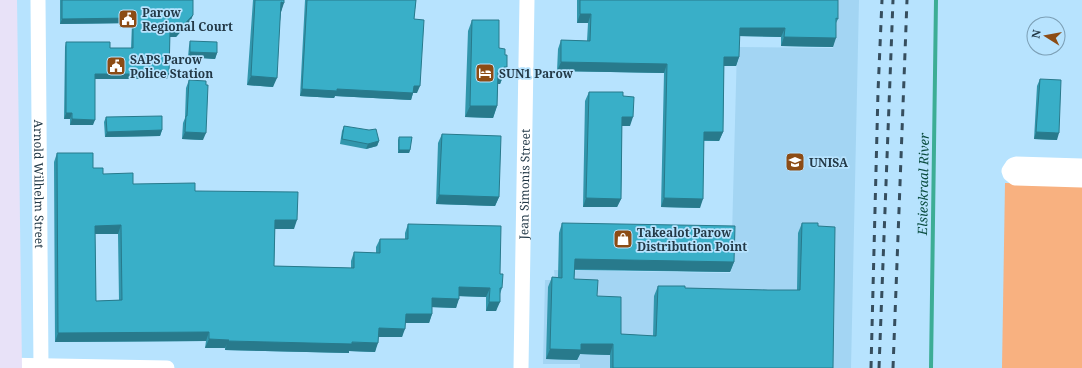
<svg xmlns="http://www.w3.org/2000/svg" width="1082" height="368" viewBox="0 0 1082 368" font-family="'Noto Serif',serif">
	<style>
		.built { fill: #a3d5f3 }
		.green { fill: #f8b180 }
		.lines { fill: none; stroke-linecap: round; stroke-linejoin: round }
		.stream { stroke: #3cad95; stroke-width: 4 }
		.street { stroke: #fff; stroke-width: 15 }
		.primary { stroke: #e8e2f8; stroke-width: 22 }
		.rail { stroke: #364e5e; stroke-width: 3; stroke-dasharray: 7 7; stroke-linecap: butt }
		.wall { fill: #3196ac; fill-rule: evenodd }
		.shaded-wall { fill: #287a8c }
		.building { fill: #39afc8; stroke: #287a8c; fill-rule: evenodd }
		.labels { text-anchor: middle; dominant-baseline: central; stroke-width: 3.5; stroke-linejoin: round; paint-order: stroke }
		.poi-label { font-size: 12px; font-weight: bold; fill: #233947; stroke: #b7e3fe; text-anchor: start }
		.street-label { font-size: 12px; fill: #233947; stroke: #b7e3fe }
		.water-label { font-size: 13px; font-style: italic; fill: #0b4d40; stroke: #b7e3fe }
	</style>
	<rect width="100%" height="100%" fill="#b7e3fe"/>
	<!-- built -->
	<path class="built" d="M836 0H859L851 368H580V364H543L545 280H555L554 270 731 273 737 47 833 48Z"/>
	<!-- green -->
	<path class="green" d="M1005 183 1082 184V368H1002Z"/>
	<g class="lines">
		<!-- stream -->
		<path class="stream" d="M931 368 936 0"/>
		<!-- street -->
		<g class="street">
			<path id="s1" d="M38 0 41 368"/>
			<path d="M1082 166 1016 164 1013 165 1009 171 1010 174 1015 178 1082 180"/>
			<path d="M1 365 167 368"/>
			<path id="s2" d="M521 368 527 0"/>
		</g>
		<!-- primary -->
		<path class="primary" d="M6 0 11 368"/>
		<!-- rail -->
		<path class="rail" d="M871 368 878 92 882 0
			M879 368 893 0
			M893 368 907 0"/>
	</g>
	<!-- wall -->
	<path class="wall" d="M60 0H193L191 20 176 37H170L167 79H95L93 125H70V119H64L65 47 66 42 110 48H131L132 23 60 24Z
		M253 0H284L281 12 273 87 247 85Z
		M305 0H416L414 19 417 93H413L411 100 335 96 334 98 300 96Z
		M577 0H838V19L836 23 833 47 781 46V37L739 36V57L736 66H724L723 132 719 141H704L700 208 661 207 664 73 557 71 558 49 561 40 587 41 588 23H577Z
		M472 20 499 48 503 79H502L500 84H498L497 106 493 118 465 117 468 31Z
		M190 41 217 53 215 59 188 57 189 46Z
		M1040 79 1057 140 1034 139 1037 86Z
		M189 80 203 140 182 139 183 123 185 118 186 88Z
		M589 92 623 96 630 126H622L621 199 617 207H583L585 101Z
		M106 117 162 130 160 136 105 137 104 122Z
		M344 126 379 141 377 146 366 149 340 144 342 131Z
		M442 134 499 197 495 206 436 204 438 143Z
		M399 137 410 150 409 153H398V140Z
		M57 153 93 168 103 174 133 184 195 191 294 229H275L274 266 351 268V261L354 252 376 253V247L380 239H405V233L408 224 500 274 502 288 500 294 496 311H486V297L459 296 456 308 432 307V314L429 323H405L402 337H378L375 352 349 351V353L225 350V348H205L206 341 55 342 54 162ZM95 234H118L119 300 96 301Z
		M562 223 734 262 730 272 575 270 574 279 597 296 621 334 653 336 654 296 658 286 685 288 768 290H797L798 233 802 223 818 226 833 368H610V355L580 354 577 360 546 359 548 287 552 277H558L559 233Z"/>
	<!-- shaded-wall -->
	<path class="shaded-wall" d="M281 2 284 3 281 12Z
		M580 14H591L588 23H577Z
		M193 15 191 20 176 37H168L170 32Z
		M133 18 132 23 60 24 62 19Z
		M740 28H785L781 37 736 36Z
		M784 37 836 38 833 47 781 46Z
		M190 52 217 53 215 59 188 57Z
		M724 57H739L736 66H721Z
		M561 62 667 64 664 73 557 71Z
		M504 67H507L503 79H502L500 84H494L498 72Z
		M95 74H169L167 79H93Z
		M251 76 277 78 273 87 247 85Z
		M414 86H420L417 93H411Z
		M302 89H337L413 93 411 100 335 96 334 98 300 96Z
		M470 106H497L493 118 465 117Z
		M66 113H72L70 119H64Z
		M622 117H633L630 126H619Z
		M72 119 95 120 93 125H70Z
		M162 130 160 136 105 137 107 132Z
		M185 132 206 133 203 140 182 139Z
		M704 132H723L719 141 701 140Z
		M1036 132 1059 133 1057 140 1034 139Z
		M379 141 377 146 366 149 368 144Z
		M399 150H410L409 153H398Z
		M439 195 499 197 495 206 436 204Z
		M586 198 621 199 617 207H583Z
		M664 198 703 199 700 208 661 207Z
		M275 220H297L294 229H272Z
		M121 225 118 234H92L95 226Z
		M575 259 734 262 730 272 571 269Z
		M459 287 490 288 486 297 456 296Z
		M432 298 459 299 456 308 429 307Z
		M489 302H500L496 311H486Z
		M406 314H432L429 323H402Z
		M379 328 405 329 402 337H375Z
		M209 332 206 341 55 342 58 333Z
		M209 339 229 340 225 348H205Z
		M228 341 378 343 375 352 349 351V353L225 350Z
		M581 344H613L610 355 580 354 577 360 546 359 550 349Z"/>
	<!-- building -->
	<path class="building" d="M62 0H193V15L178 31 170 32 169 74H95V120L72 119V113H66V42H110V48H133V18L62 19Z
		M255 0H284V3L281 2 277 78 251 76Z
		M307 0H416L414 19 424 20 420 86H414L413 93 337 89V91L302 89Z
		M580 0H838V19L836 18V38L784 37 785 28H740L739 57H724L723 132H704L703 199 664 198 667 64 561 62V40L590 41 591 14H580Z
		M472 20H499V48L505 49V55H507V67H504V72H498L497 106H470Z
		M190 41 217 42V53L190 52Z
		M1040 79 1061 80 1059 133 1036 132Z
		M189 80 206 81V85H208L206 133 185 132 186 116H187Z
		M589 92H623V96L634 97 633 117H622L621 199 586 198Z
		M162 116V130L107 132 106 117Z
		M344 126 369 130 376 129 379 141 368 144 342 139Z
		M442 134 501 136 499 197 439 195Z
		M399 137H412L410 150H399Z
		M57 153H93V168H103V174L133 173V184L195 183V191L298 192 297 220H275L274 266 354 268V252L380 253V239H408V224L501 226 500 274H503L502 288H500V302H489L490 288 459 287V299L432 298V314H406L405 329 379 328 378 343 352 342V344L228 341 229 340 209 339V332L58 333ZM121 225 122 300 96 301 95 226Z
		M562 223 735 226 734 262 575 259 574 279 598 280 597 296 621 297V334L656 336 658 286H685V288L768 290H800L802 223H818V226L835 227 833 368H613V344H581V350L550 349 552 277 562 278Z"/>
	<!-- icons -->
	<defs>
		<g id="civic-square" transform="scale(1)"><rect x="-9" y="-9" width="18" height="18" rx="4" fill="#8c4c15" stroke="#b7e3fe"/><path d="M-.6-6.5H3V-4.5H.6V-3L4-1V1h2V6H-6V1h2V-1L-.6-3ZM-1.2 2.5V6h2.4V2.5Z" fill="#fff"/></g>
		<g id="hotel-square" transform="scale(1)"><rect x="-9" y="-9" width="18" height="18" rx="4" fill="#8c4c15" stroke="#b7e3fe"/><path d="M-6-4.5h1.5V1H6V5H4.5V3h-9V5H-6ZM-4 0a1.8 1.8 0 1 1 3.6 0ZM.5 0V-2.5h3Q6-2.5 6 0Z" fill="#fff"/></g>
		<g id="university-square" transform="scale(1)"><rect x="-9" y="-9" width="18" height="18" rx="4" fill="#8c4c15" stroke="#b7e3fe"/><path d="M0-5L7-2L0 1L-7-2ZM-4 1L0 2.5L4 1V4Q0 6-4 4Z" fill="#fff"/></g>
		<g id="shop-square" transform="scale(1)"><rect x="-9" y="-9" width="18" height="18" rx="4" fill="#8c4c15" stroke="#b7e3fe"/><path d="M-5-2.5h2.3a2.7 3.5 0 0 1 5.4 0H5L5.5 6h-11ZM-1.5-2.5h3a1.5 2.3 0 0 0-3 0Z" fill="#fff"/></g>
	</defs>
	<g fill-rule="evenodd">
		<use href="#civic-square" x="128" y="19"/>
		<use href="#civic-square" x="116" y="66"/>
		<use href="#hotel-square" x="485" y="73"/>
		<use href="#university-square" x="795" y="162"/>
		<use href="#shop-square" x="623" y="239"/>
	</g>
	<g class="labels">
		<!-- poi labels -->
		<g class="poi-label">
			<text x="142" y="12">Parow<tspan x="142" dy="14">Regional Court</tspan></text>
			<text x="130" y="59">SAPS Parow<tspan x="130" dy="14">Police Station</tspan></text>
			<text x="499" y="73">SUN1 Parow</text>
			<text x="809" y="162">UNISA</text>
			<text x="637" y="232">Takealot Parow<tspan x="637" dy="14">Distribution Point</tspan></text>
		</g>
		<!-- street labels -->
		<g class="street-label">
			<text stroke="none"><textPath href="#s1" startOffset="184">Arnold Wilhelm Street</textPath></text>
			<text stroke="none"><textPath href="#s2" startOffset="184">Jean Simonis Street</textPath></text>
		</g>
		<!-- water labels -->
		<g class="water-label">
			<text transform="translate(923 184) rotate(-89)">Elsieskraal River</text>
		</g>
	</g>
	<!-- north arrow -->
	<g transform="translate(1046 36) rotate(281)"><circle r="19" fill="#b7e3fe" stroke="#7c9fb5"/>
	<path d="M0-3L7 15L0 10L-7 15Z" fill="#8c4c15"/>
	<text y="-6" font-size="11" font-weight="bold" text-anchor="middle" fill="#233947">N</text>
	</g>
</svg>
